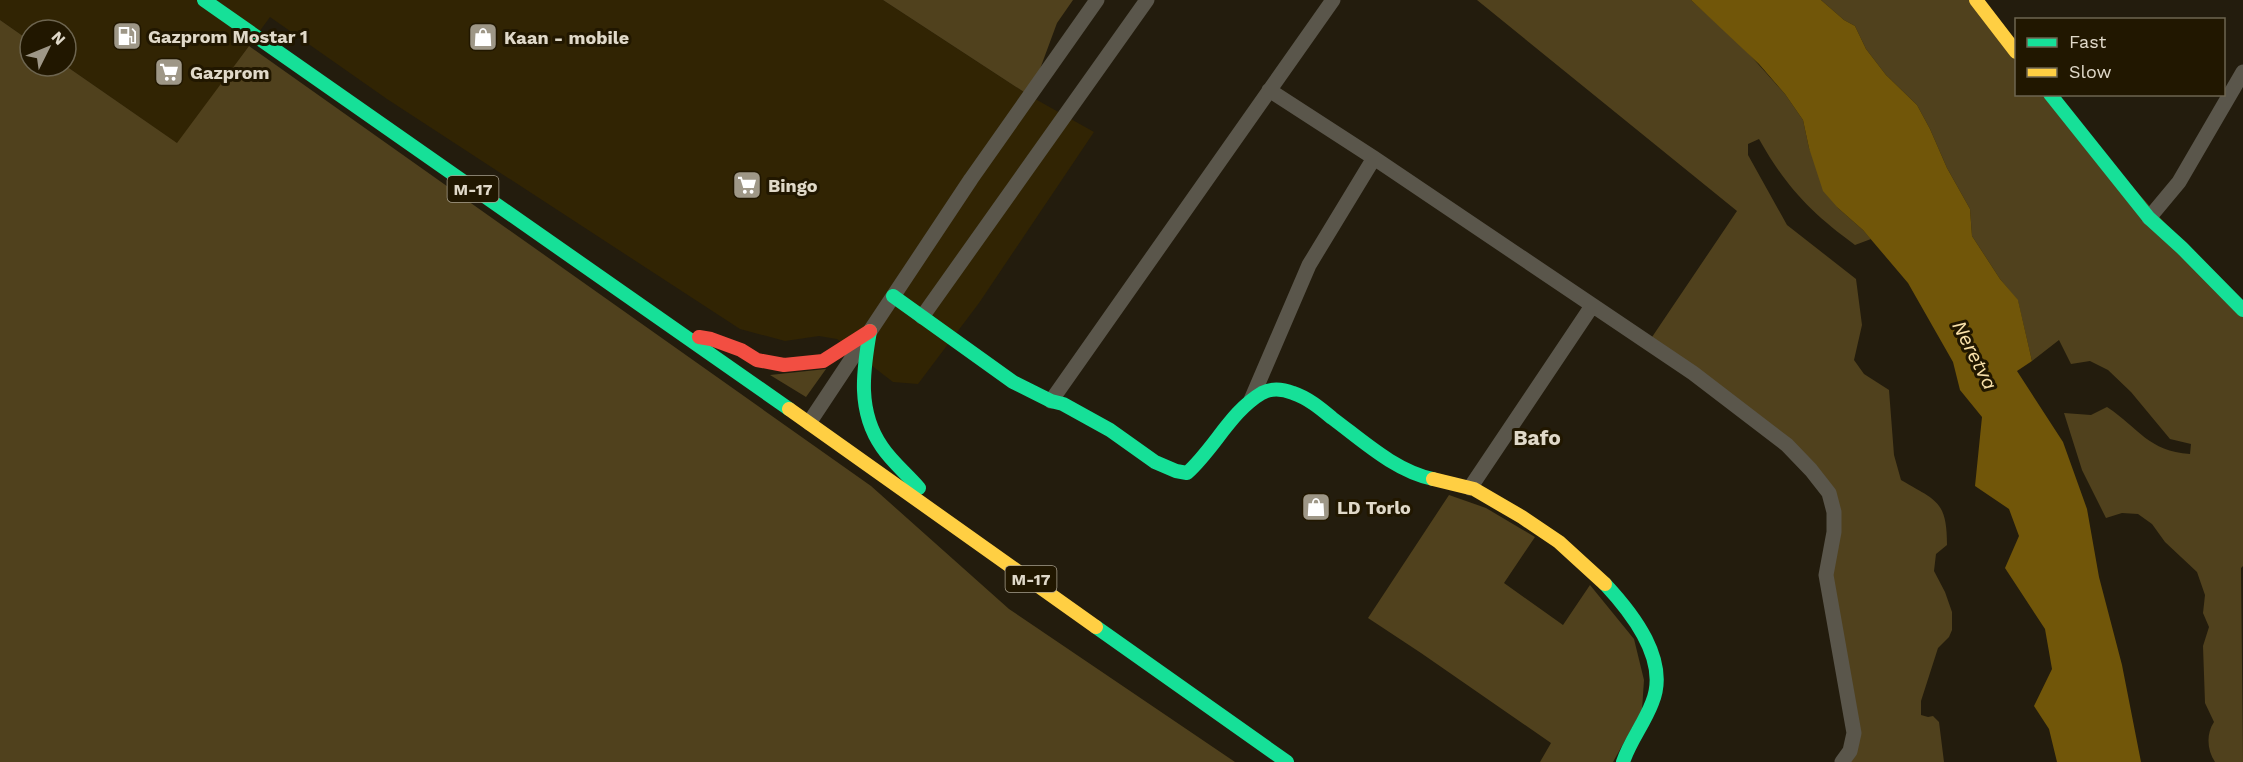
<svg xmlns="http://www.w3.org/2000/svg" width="2243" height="762" viewBox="0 0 2243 762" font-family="'Work Sans',sans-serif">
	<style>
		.built { fill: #312403 }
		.green { fill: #50411d }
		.water { fill: #715609 }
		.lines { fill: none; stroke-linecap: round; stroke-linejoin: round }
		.street { stroke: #5a564b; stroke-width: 15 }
		.fast { stroke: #16e098; stroke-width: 14 }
		.slow { stroke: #ffcf43; stroke-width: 14 }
		.jam { stroke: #f24e42; stroke-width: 14 }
		.labels { text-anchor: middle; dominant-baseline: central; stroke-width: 6; stroke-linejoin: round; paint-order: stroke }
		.shield { fill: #211700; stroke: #a79f8d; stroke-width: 1.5 }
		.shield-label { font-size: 16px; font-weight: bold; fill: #e0d9c9 }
		.poi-label { font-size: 18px; font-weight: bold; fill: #e0d9c9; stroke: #211700; text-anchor: start }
		.water-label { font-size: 20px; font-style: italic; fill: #fae2aa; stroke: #211700 }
		.quarter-label { font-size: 21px; font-weight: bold; fill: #e0d9c9; stroke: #211700 }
	</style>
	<rect width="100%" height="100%" fill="#231c0d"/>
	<!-- built -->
	<path class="built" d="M0 0H883L1030 96 1094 132 979 303 918 384 893 382 837 339 819 336 785 341 740 329 387 99 270 17 178 144 66 66V30H30V41L0 20Z"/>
	<!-- green -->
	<path class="green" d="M883 0H1073L1057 23 1030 96Z
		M1477 0H1691L1742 46 1785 94 1803 120 1809 148 1838 208 1863 230 1871 239 1855 245C1811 213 1786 187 1759 139L1748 144V155L1787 225 1856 279 1862 325 1854 360 1864 374 1889 390 1894 455 1901 480C1936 501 1947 500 1947 545L1936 554 1934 571 1945 592 1952 612V630L1949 637 1938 648 1921 701V715L1928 717 1933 716 1939 722 1944 762H1842L1850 751 1829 597 1834 512 1811 470 1648 343 1737 211Z
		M1821 0H1976L2016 52V94L2050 95 2243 310V566L2241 568 2243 762H2215C2207 750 2206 734 2214 722L2205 703 2203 646 2209 627 2203 613 2205 595 2197 572 2165 542 2152 524 2138 514 2122 513 2106 518 2082 470 2064 413 2091 415 2107 407C2140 429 2148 451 2190 454L2191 444 2170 439 2131 392 2108 370 2090 361 2071 364 2059 340 2032 361 2018 301 2000 279 1972 236 1970 209 1947 168 1930 129 1917 105 1886 75 1866 49 1855 26 1844 20Z
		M0 20 30 41V66H66L177 143 249 46 871 486 1009 609 1235 762H0Z
		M826 369 806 397 770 375Z
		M1449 495 1486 508 1535 537 1504 583 1563 625 1590 585 1634 639 1644 680 1642 710 1613 762H1540L1551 743 1421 653 1368 618Z"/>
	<!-- water -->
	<path class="water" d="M1691 0H1821L1844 20 1855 26 1866 49 1886 75 1917 105 1930 129 1947 168 1970 209 1972 236 2000 279 2018 300 2032 361 2017 371 2063 442 2087 509 2099 577 2122 665 2141 762H2057L2049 729 2034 706 2052 669 2045 629 2005 568 2019 536 2009 509 1975 486 1982 417 1960 390 1953 362 1908 283 1863 230 1838 208 1823 191 1809 148 1803 120 1785 94 1759 64Z"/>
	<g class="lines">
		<!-- street -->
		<path class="street" d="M1269 90 1374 158 1693 373 1787 445 1811 470 1829 493 1834 512V532L1826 575 1854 733 1850 751 1842 762
			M2149 218 2179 182 2243 72
			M922 317 1147 0
			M1251 400 1309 265 1374 158
			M1051 401 1333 0
			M809 423 971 179 1097 0
			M1470 488 1592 306"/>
		<!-- fast -->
		<path class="fast" d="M204 0 789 409
			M2050 94 2149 218 2182 248 2243 310
			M893 296 1013 382 1051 401 1063 404 1110 430 1155 462 1176 471 1187 473C1214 449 1231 411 1262 393 1273 387 1283 389 1293 393 1308 398 1320 408 1332 418 1363 441 1395 471 1433 479
			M870 331C863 371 857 411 882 447 892 462 907 474 919 488
			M1605 584C1633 614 1670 661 1652 703 1644 724 1630 741 1623 762
			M1096 627 1287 762"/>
		<!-- slow -->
		<path class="slow" d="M1976 0 2016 52
			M789 409 1096 627
			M1433 479 1474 489 1522 517 1559 542 1605 584"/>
		<!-- jam -->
		<path class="jam" d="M699 337 711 339 741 350 757 360 784 365 823 361 870 331"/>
	</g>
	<!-- icons -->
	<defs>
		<g id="fuel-square" transform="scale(1.5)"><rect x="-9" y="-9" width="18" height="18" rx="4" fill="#9e9787" stroke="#211700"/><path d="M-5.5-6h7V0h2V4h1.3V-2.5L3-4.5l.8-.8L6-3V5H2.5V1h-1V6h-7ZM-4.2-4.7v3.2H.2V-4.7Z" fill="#fff"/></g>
		<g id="shop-square" transform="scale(1.5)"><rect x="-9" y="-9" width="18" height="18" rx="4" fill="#9e9787" stroke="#211700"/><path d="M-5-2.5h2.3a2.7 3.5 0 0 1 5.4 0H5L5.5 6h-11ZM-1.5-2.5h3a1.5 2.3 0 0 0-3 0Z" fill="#fff"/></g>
		<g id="supermarket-square" transform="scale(1.5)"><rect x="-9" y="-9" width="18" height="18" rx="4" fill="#9e9787" stroke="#211700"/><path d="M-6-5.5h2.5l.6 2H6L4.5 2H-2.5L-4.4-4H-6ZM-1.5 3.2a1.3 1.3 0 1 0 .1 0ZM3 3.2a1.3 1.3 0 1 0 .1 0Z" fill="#fff"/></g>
	</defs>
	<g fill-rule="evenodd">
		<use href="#fuel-square" x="127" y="36"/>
		<use href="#shop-square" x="483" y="37"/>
		<use href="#supermarket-square" x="169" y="72"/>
		<use href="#supermarket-square" x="747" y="185"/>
		<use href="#shop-square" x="1316" y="507"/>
	</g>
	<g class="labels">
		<!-- shield labels -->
		<g class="shield">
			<rect x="447.5" y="176" width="51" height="26" rx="4.5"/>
			<rect x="1005.5" y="566" width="51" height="26" rx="4.5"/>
		</g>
		<g class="shield-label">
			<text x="473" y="189">M-17</text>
			<text x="1031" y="579">M-17</text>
		</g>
		<!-- poi labels -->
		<g class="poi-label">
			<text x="148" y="36">Gazprom Mostar 1</text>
			<text x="504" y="37">Kaan - mobile</text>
			<text x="190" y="72">Gazprom</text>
			<text x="768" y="185">Bingo</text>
			<text x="1337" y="507">LD Torlo</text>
		</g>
		<!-- water labels -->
		<g class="water-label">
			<text transform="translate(1975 355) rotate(63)">Neretva</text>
		</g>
		<!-- quarter labels -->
		<g class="quarter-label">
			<text x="1537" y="437">Bafo</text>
		</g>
	</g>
	<!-- legend -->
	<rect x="2015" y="18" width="210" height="78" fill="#211700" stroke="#6d6550" stroke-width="1.5"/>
	<rect x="2027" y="38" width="30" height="9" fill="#16e098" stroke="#6d6550" stroke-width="1.5"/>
	<text x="2069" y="48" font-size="18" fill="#e0d9c9">Fast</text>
	<rect x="2027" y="68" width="30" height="9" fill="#ffcf43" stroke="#6d6550" stroke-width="1.5"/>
	<text x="2069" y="78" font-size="18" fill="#e0d9c9">Slow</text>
	<!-- north arrow -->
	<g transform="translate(48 48) rotate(47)"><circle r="28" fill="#211700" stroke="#6d6550" stroke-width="1.5"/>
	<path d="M0-4.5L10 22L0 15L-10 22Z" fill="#9e9787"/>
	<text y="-9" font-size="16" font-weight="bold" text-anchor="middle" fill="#e0d9c9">N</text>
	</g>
</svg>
